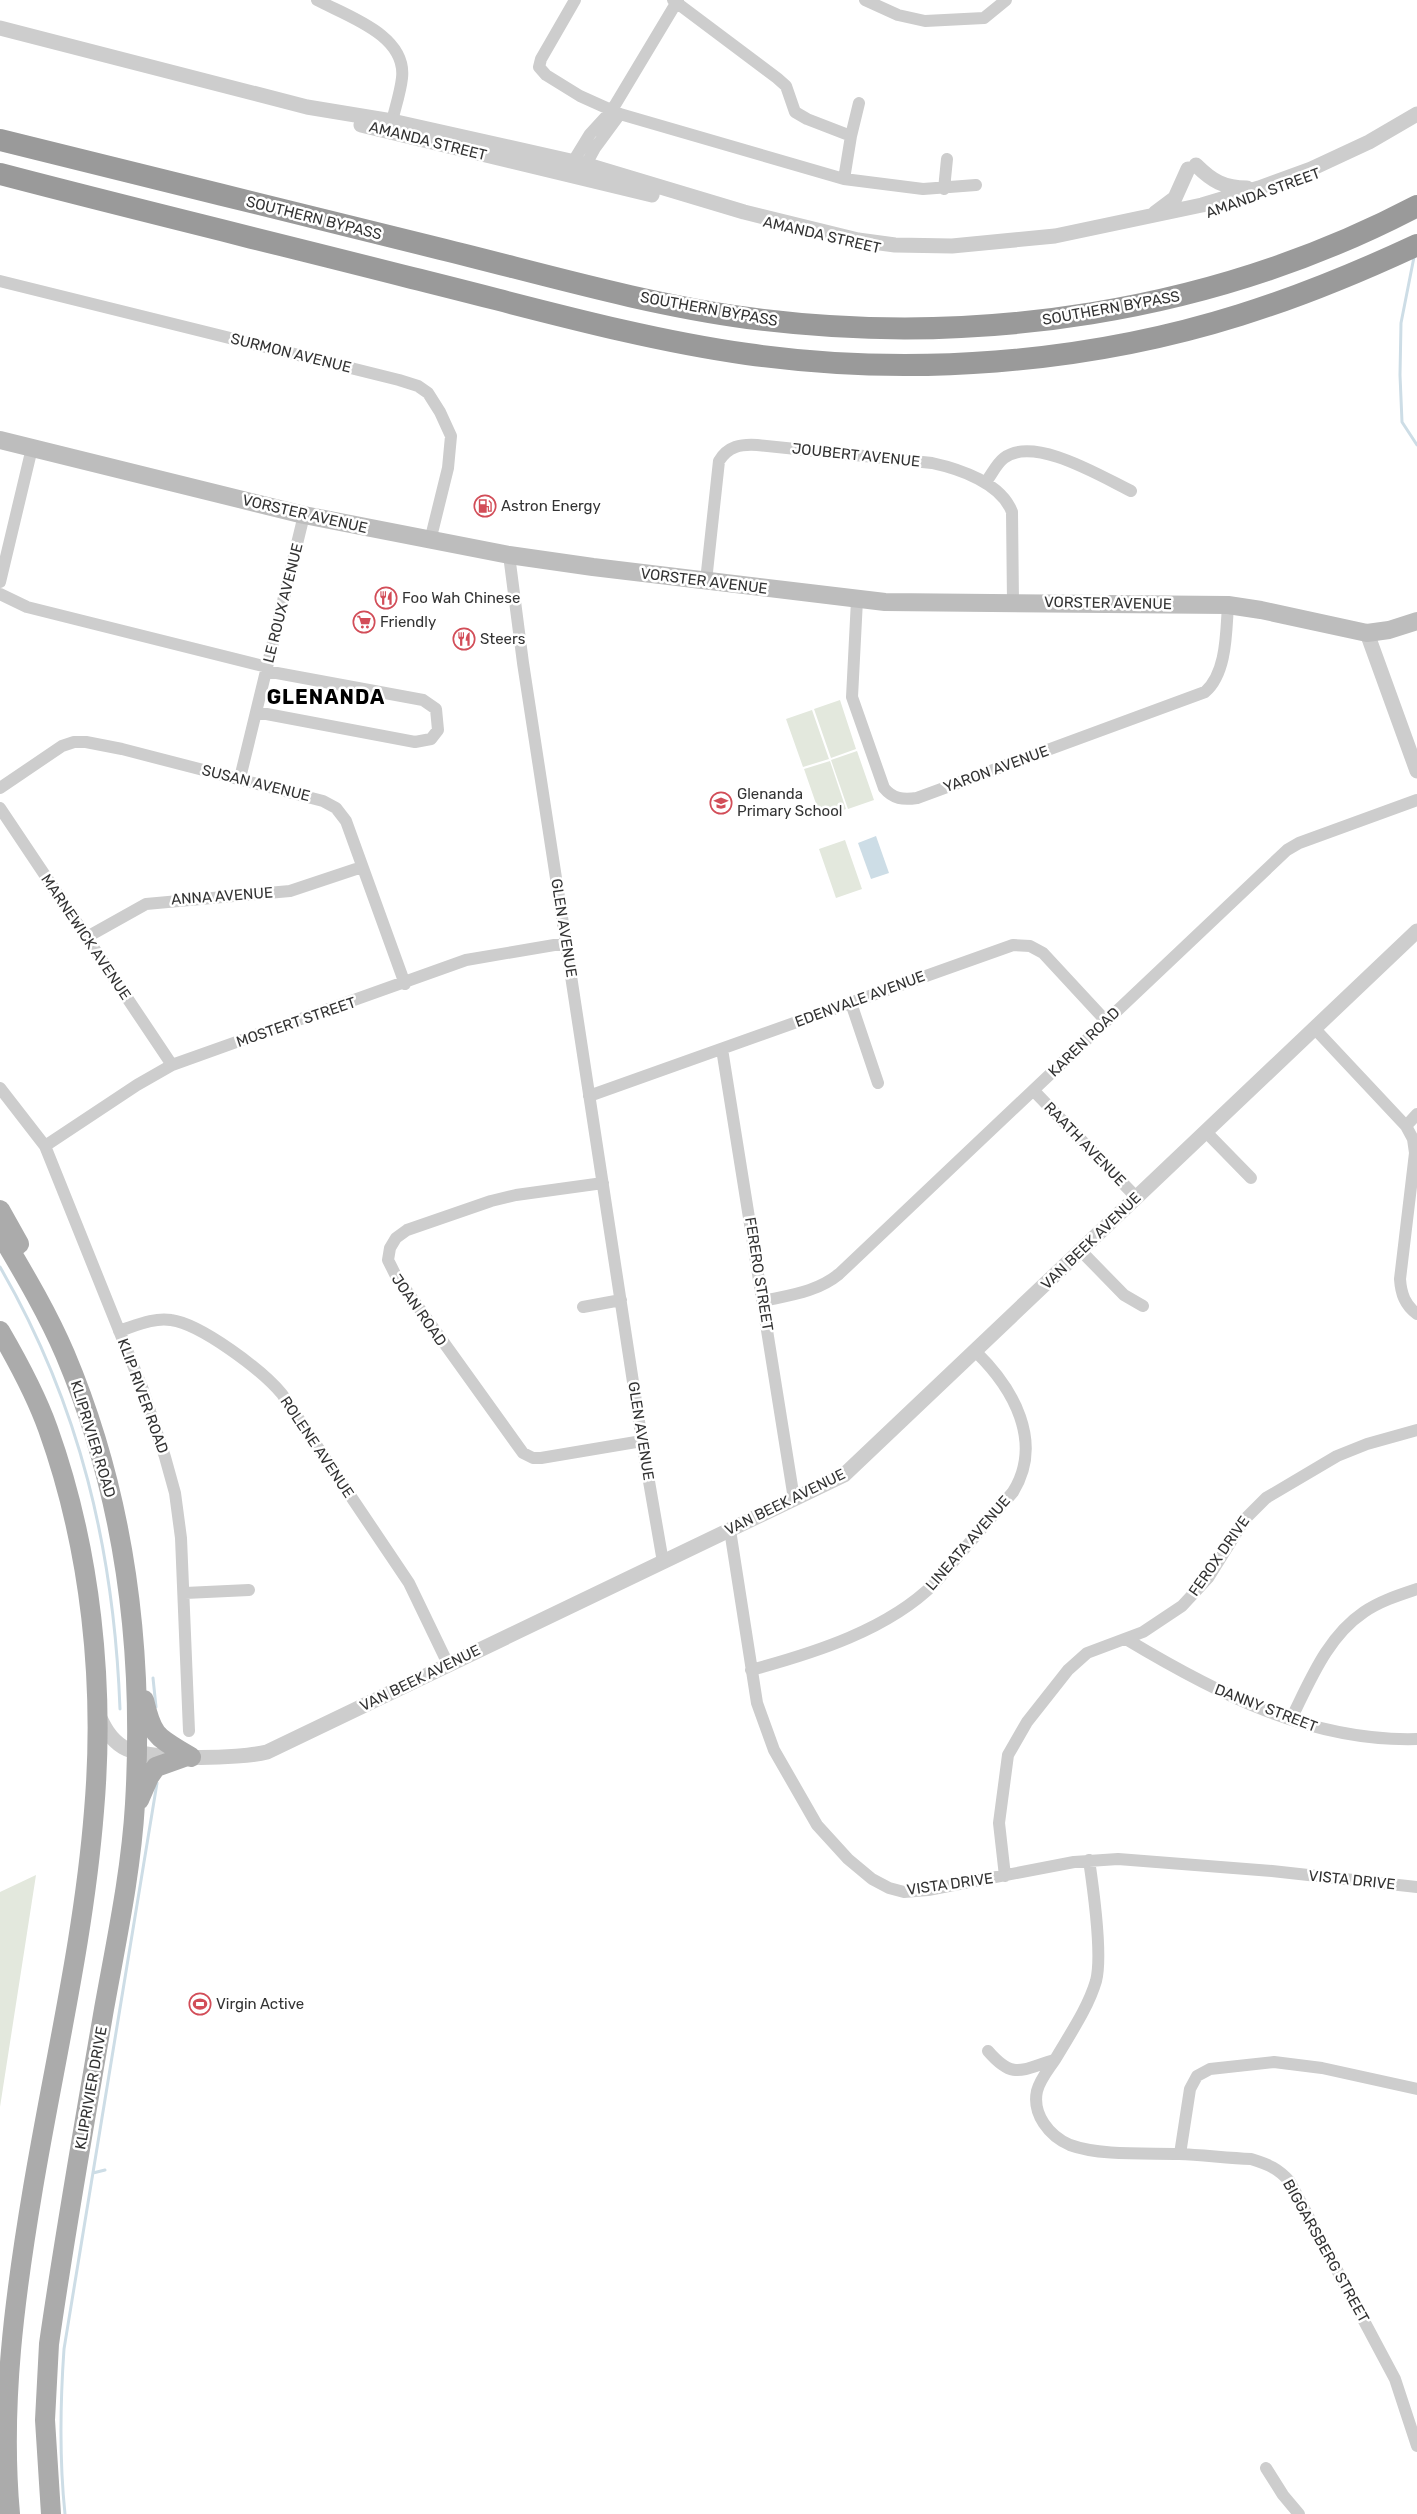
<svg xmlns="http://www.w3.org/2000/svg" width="1417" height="2514" viewBox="0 0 1417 2514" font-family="Rubik,sans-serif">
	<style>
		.green { fill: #e3e8dd }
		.water { fill: #cddde6 }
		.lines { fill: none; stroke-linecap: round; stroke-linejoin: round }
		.stream { stroke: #cddde6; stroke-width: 3 }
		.minor { stroke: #cdcdcd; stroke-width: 12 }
		.tertiary { stroke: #cdcdcd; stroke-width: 15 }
		.secondary { stroke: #bdbdbd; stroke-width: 18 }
		.primary { stroke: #ababab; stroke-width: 20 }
		.motorway { stroke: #9a9a9a; stroke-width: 22 }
		.labels { text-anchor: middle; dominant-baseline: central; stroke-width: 5; stroke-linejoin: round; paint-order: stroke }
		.street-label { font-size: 15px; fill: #333; stroke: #fff }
		.poi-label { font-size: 15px; fill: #333; stroke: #fff; text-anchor: start }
		.district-label { font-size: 20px; font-weight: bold; letter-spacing: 1px; fill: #000; stroke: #fff }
	</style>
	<rect width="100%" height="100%" fill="#fff"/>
	<!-- green -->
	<path class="green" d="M840 700 856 749 831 758 814 709Z
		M812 710 829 759 803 767 786 719Z
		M857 751 874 800 848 809 831 760Z
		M830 761 846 809 821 818 804 769Z
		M845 840 862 889 836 898 819 849Z
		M36 1875 0 2107V1892Z"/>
	<!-- water -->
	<path class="water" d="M876 836 889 873 871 879 858 843Z"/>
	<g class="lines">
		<!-- stream -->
		<path class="stream" d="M1414 257 1401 323 1400 375 1402 422 1417 445
			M0 1267C80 1405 114 1550 120 1709
			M153 1678 156 1707
			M93 2173 105 2170
			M65 2514C59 2457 60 2406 64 2349L157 1783"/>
		<!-- minor -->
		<path class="minor" d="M317 0C347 16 407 35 402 78 400 96 393 113 390 131
			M575 0 541 59 539 67 546 75 580 96 620 114 844 179
			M673 0 777 78 786 86 795 112 807 119 851 136 844 179 923 189 976 185
			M865 0 898 15 925 21 984 18 1006 0
			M851 136 859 103
			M568 170 590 134 612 110 678 0
			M582 172 595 148 620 114
			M944 189 947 159
			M0 281 399 380 418 386 428 393 440 412 451 436 448 468 430 541
			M985 483C991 476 996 464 1004 458 1034 435 1102 477 1131 491
			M509 555 523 663 573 989 642 1441 663 1562
			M706 581 719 461C728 446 741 444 757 445L932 463C960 469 1001 483 1012 512L1013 603
			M0 582 32 448
			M0 594 27 607 267 667
			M857 600 852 697 884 788C893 799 903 800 917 798L1205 692C1227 673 1226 632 1228 605
			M256 712 415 742 431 739 438 730 436 709 423 700 266 671
			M240 778 304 515
			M0 788 62 746 74 742H86L122 749 323 801 336 808 346 821 405 984
			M0 808 172 1065
			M87 937 146 904 290 891 362 867
			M851 1003 878 1083
			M1315 1029 1406 1126 1413 1139 1415 1153 1400 1279C1401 1294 1405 1305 1417 1314
			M722 1049 794 1499
			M0 1088 45 1146 143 1390 165 1457 175 1493 181 1538 189 1731
			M1034 1091 1137 1198
			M589 1096 1013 945 1030 946 1043 953 1106 1021
			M1406 1126 1417 1114
			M1206 1132 1251 1178
			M45 1146 137 1085 172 1065 466 960 566 943
			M603 1183 516 1195 491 1201 407 1230 396 1238 390 1248 388 1260 396 1276 523 1453 533 1458H541L642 1441
			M1081 1251 1124 1295 1143 1306
			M763 1301C790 1295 817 1292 839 1274L1287 850 1299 843 1417 800
			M583 1307 621 1300
			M119 1331C135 1326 154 1317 171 1320 201 1324 262 1370 282 1394L409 1583 448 1664
			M730 1530 757 1703 774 1750 817 1825 848 1859 872 1879 889 1888 904 1892 928 1890 1074 1862 1118 1859 1272 1871 1417 1887
			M185 1593 249 1590
			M1126 1639C1216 1693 1310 1742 1417 1739
			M751 1670C814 1653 888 1630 935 1583L1013 1492C1044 1442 1013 1388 976 1352
			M1291 1719C1310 1681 1327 1637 1364 1612 1380 1601 1399 1595 1417 1589
			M1089 1860C1093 1887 1103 1955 1096 1981 1088 2008 1070 2034 1056 2058 1049 2069 1040 2079 1037 2091 1032 2114 1049 2136 1070 2145 1100 2156 1147 2153 1179 2154 1203 2155 1227 2158 1251 2159 1268 2164 1279 2169 1290 2182L1395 2379 1417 2446
			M1005 1876 999 1823 1008 1755 1027 1722 1068 1670 1087 1653 1143 1632 1182 1606 1208 1578 1245 1519 1266 1498 1337 1456 1367 1444 1417 1430
			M988 2051C1013 2080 1021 2070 1054 2060
			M1180 2154 1190 2089 1197 2076 1210 2069 1274 2062 1322 2068 1417 2089
			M1266 2468 1283 2495 1299 2514"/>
		<!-- tertiary -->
		<path class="tertiary" d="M0 28 307 107 392 121 584 164 744 212 858 240 895 245 952 246 1055 236 1202 205 1259 188 1311 169 1369 142 1417 114
			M361 125 652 195
			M1196 165C1212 181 1224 188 1247 188
			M1155 213 1175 198 1188 169
			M1367 633 1417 771
			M98 1714C104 1727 110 1739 123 1747 146 1761 240 1759 267 1752L844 1475 1417 931"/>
		<!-- secondary -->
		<path class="secondary" d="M0 440 304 515 509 555 593 567 885 602 1228 605 1261 610 1367 633 1389 630 1417 621"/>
		<!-- primary -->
		<path class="primary" d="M0 1210 19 1244
			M0 1233C23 1272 47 1312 65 1354 125 1496 144 1651 135 1804 131 1873 116 1942 104 2009 85 2120 65 2232 49 2344L45 2420 51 2514
			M0 1331C18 1362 36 1395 48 1429 91 1549 105 1684 94 1811 84 1938 54 2063 33 2188 15 2295 0 2405 10 2514
			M144 1700C153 1739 158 1737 191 1757
			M139 1800 149 1777 156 1767 184 1757"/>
		<!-- motorway -->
		<path class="motorway" d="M0 140C147 176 294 213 441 249 543 274 644 304 748 318 975 348 1213 313 1417 206
			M0 174C137 210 275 243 412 278 523 305 634 338 747 354 909 377 1084 364 1240 315 1301 296 1359 272 1417 245"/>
	</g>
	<!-- icons -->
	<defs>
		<g id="fuel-ring" transform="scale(1.125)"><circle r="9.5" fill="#fff" stroke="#d24d58" stroke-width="1.5"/><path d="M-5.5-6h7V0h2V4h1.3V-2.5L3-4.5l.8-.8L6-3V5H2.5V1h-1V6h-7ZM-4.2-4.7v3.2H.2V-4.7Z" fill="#d24d58"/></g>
		<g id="restaurant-ring" transform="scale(1.125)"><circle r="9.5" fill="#fff" stroke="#d24d58" stroke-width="1.5"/><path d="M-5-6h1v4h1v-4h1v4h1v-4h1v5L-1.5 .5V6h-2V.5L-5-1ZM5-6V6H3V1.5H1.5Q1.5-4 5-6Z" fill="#d24d58"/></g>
		<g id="supermarket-ring" transform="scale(1.125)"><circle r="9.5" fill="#fff" stroke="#d24d58" stroke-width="1.5"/><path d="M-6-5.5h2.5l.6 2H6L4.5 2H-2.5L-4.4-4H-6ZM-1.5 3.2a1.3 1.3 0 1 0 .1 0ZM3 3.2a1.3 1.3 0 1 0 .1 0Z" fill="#d24d58"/></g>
		<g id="school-ring" transform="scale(1.125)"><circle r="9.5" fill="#fff" stroke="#d24d58" stroke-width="1.5"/><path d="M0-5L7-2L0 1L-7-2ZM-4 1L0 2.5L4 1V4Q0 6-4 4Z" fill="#d24d58"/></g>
		<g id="stadium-ring" transform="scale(1.125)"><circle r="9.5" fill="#fff" stroke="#d24d58" stroke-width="1.5"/><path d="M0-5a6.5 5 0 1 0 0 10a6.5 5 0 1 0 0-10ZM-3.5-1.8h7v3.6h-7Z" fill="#d24d58"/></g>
	</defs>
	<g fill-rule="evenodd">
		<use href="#fuel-ring" x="485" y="506"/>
		<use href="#restaurant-ring" x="386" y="598"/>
		<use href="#supermarket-ring" x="364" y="622"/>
		<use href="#restaurant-ring" x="464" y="639"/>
		<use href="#school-ring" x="721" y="803"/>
		<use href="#stadium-ring" x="200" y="2004"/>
	</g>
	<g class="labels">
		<!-- street labels -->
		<g class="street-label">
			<text transform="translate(428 141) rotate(14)">AMANDA STREET</text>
			<text transform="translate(1263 193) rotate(-20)">AMANDA STREET</text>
			<text transform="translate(314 218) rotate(14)">SOUTHERN BYPASS</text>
			<text transform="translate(822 235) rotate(13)">AMANDA STREET</text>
			<text transform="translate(1111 308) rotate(-10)">SOUTHERN BYPASS</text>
			<text transform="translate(709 309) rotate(10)">SOUTHERN BYPASS</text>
			<text transform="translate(291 353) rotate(14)">SURMON AVENUE</text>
			<text transform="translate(856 455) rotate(6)">JOUBERT AVENUE</text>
			<text transform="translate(305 514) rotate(13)">VORSTER AVENUE</text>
			<text transform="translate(704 581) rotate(7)">VORSTER AVENUE</text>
			<text transform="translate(283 603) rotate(-76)">LE ROUX AVENUE</text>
			<text transform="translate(1108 603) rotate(1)">VORSTER AVENUE</text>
			<text transform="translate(996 769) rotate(-20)">YARON AVENUE</text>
			<text transform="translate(256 783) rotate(14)">SUSAN AVENUE</text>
			<text transform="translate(222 896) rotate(-4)">ANNA AVENUE</text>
			<text transform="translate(564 928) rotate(81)">GLEN AVENUE</text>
			<text transform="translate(86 937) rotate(56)">MARNEWICK AVENUE</text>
			<text transform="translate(860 999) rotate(-20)">EDENVALE AVENUE</text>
			<text transform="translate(296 1022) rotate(-19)">MOSTERT STREET</text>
			<text transform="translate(1084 1042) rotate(-44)">KAREN ROAD</text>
			<text transform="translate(1085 1144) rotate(46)">RAATH AVENUE</text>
			<text transform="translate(1091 1241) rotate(-44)">VAN BEEK AVENUE</text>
			<text transform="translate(759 1274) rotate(81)">FERERO STREET</text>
			<text transform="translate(419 1310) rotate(55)">JOAN ROAD</text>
			<text transform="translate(143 1396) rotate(70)">KLIP RIVER ROAD</text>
			<text transform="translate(641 1431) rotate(81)">GLEN AVENUE</text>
			<text transform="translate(93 1439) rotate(73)">KLIPRIVIER ROAD</text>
			<text transform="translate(317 1447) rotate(56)">ROLENE AVENUE</text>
			<text transform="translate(785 1502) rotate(-26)">VAN BEEK AVENUE</text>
			<text transform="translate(968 1543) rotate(-49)">LINEATA AVENUE</text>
			<text transform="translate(1219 1556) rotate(-55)">FEROX DRIVE</text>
			<text transform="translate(420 1678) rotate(-26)">VAN BEEK AVENUE</text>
			<text transform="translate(1266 1708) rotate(21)">DANNY STREET</text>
			<text transform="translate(1352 1880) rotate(6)">VISTA DRIVE</text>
			<text transform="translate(950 1884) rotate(-8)">VISTA DRIVE</text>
			<text transform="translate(91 2088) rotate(-80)">KLIPRIVIER DRIVE</text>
			<text transform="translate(1326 2251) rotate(61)">BIGGARSBERG STREET</text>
		</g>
		<!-- poi labels -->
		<g class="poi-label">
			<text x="501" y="506">Astron Energy</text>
			<text x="402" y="598">Foo Wah Chinese</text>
			<text x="380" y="622">Friendly</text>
			<text x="480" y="639">Steers</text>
			<text x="737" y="794">Glenanda<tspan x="737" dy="17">Primary School</tspan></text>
			<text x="216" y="2004">Virgin Active</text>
		</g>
		<!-- district labels -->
		<g class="district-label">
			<text x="326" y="697">GLENANDA</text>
		</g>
	</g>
</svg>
